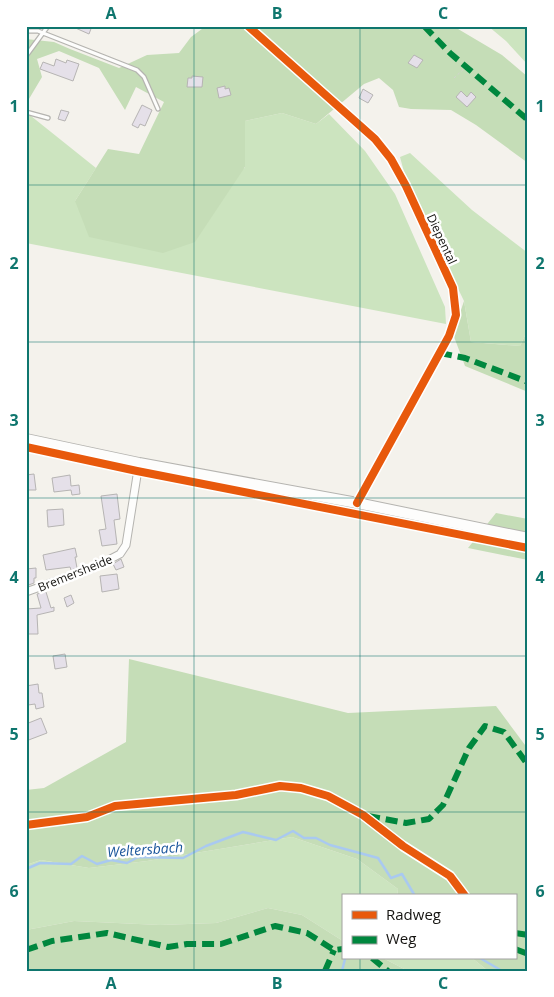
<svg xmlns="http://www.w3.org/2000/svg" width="554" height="997" viewBox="0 0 554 997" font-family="'Open Sans',sans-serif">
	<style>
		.green { fill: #cce4bf }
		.forest { fill: #c5ddb7 }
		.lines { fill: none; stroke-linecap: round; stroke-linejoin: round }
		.stream { stroke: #a9c9f0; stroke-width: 2.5 }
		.building { fill: #e5e0e9; stroke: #b6b4b3 }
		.lane-casing { stroke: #b5b4b0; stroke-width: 5.5 }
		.street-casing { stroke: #b5b4b0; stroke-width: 9 }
		.secondary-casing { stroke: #b5b4b0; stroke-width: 12 }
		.path { stroke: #d3d2d0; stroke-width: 1; stroke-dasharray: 2.5 2.5; stroke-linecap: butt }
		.lane { stroke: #fdfdfc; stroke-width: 3 }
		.street { stroke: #fdfdfc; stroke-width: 7 }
		.secondary { stroke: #fdfdfc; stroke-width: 10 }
		.quiet { stroke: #00873e; stroke-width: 6; stroke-dasharray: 12 6; stroke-linecap: butt }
		.cycleway-casing { stroke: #fff; stroke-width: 11 }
		.cycleway { stroke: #e8590c; stroke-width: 8 }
		.grid { fill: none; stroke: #0f766e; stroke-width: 1; stroke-opacity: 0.55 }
		.labels { text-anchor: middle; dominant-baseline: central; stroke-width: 5; stroke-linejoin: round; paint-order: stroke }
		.street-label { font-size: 12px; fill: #151411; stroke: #fff }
		.water-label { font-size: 14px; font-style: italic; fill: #18549a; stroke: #fff }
		.neatline { fill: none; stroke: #0f766e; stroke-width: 2 }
		.grid-label { font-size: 16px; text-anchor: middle; font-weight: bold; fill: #0f766e }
	</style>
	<rect width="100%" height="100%" fill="#f4f2ec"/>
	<!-- green -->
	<path class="green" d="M488 26H528V65L506 41Z
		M26 112 96 168 75 201 245 168V121L282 113 316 124 329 114 365 151 395 194 445 307 446 324 26 243Z
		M410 153 472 210 528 253V329L520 346 471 342 464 301 407 183 400 157Z
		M292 837 357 859 398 889 397 896H343V941L302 915 268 908 216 923 160 925 74 921 26 930V865L41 860 89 868 147 861Z
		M383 958H472L488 971H408Z"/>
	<!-- forest -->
	<path class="forest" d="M206 26H453L502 55 528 77V163L476 125 451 110 411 109 399 107 393 90 379 78 364 84 316 124 282 113 245 121V167L195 242 163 253 89 237 75 201 108 149 139 154 164 102 136 87 125 110 99 68 59 51 37 59 42 77 26 104V39L54 42 70 49 119 68 147 55 179 53 191 37Z
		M464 301 471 342 520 346 528 329V392L465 366 453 334Z
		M496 513 528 519V560L468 548Z
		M129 659 348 713 496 706 528 749V971H488L472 958H515V896H397L398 889 357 859 292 837 147 861 89 868 41 860 26 865V790L44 788 126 742Z
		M268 908 302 915 343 941V958H383L408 971H26V930L74 921 160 925 216 923Z"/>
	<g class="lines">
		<!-- stream -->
		<path class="stream" d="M26 869 40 863 71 864 82 856 97 864 111 860 127 863 138 857 183 858 206 846 243 832 276 840 293 831 304 838H316L330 845 378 858 391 878 402 874 415 896
			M480 958 502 971
			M342 971 345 959"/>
	</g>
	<!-- building -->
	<path class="building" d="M71 26H92L89 34Z
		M414 55 423 60 417 68 408 63Z
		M56 59 66 63 67 60 79 64 73 81 40 69 43 62 54 66Z
		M192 76 203 77 202 87H187L188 78H192Z
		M225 86V89L229 88 231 95 219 98 217 88Z
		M363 89 373 95 368 103 359 98Z
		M461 91 467 97 471 92 476 97 467 107 456 97Z
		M142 105 152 110 145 126 140 124 138 128 132 125Z
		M61 110 69 112 65 121 58 119Z
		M34 474 36 490H26V475Z
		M70 475 71 486 79 485 80 494 72 495 71 490 54 492 52 478Z
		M117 494 120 519 114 520 117 544 102 546 99 530 106 529 101 496Z
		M63 509 64 525 48 527 47 510Z
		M75 548 77 557H75L77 568 71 570 70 567 46 570 43 555Z
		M121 559 124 567 116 570 113 564Z
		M36 568V578H34V583L26 586V569Z
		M117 574 119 589 102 592 100 576Z
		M46 592 51 608 54 607V611L37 615 38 634H26V609L41 608 37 594Z
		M71 595 74 603 67 607 64 598Z
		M65 654 67 667 55 669 53 656Z
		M38 684 39 693H42L44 707 36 709 35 704 28 705 26 686Z
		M41 718 47 733 26 741V724Z"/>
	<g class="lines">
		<!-- lane casing -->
		<g class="lane-casing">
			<path id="lane" d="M26 31H38L137 70 144 77 158 109
				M26 56 48 26
				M26 112 48 118"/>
		</g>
		<!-- street casing -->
		<g class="street-casing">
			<path id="street" d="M248 26 375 139 391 159 406 186 453 288 456 315 449 336 357 503
				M26 592 95 567 120 554 126 545 139 463"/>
		</g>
		<!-- secondary casing -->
		<g class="secondary-casing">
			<path id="secondary" d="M26 439 139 463 357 503 528 538"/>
		</g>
		<!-- path -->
		<path class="path" d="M454 78 467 66"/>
		<!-- lane -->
		<use href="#lane" class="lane"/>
		<!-- street -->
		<use href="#street" class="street"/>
		<!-- secondary -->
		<use href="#secondary" class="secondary"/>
		<!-- quiet -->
		<path class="quiet" d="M424 26 450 53 528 120
			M440 353 465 358 528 382
			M368 816 406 823 429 819 443 805 469 748 485 726 504 732 528 765
			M515 933 528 935
			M515 949 528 954
			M26 950 52 941 107 933 168 947 187 944H221L275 926 307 933 334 950 343 949
			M372 958 388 971
			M325 971 334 950"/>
		<!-- cycleway casing -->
		<g class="cycleway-casing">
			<path id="cycleway" d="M248 26 375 139 391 159 406 186 453 288 456 315 449 336 357 503
				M26 447 137 471 528 548
				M26 825 87 817 115 806 236 795 280 786 301 788 328 796 363 815 403 846 450 876 465 896"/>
		</g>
		<!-- cycleway -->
		<use href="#cycleway" class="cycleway"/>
	</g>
	<!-- grid -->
	<path class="grid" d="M194 26V971M360 26V896M26 185H528M26 342H528M26 498H528M26 656H528M26 812H528M360 958V971"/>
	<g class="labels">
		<!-- street labels -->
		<g class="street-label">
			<text transform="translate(442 239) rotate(65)">Diepental</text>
			<text transform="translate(75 573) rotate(-22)">Bremersheide</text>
		</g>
		<!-- water labels -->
		<g class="water-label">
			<text transform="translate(145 849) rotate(-4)">Weltersbach</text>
		</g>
	</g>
	<!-- border -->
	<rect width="554" height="997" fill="none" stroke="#ffffff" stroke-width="55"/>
	<!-- legend -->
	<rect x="342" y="894" width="175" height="65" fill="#ffffff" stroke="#a1a1a0"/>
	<rect x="352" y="911" width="25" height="8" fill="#e8590c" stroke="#a1a1a0"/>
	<text x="386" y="920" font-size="15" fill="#151411">Radweg</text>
	<rect x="352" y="936" width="25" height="8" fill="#00873e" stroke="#a1a1a0"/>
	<text x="386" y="944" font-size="15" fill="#151411">Weg</text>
	<rect x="28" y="28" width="498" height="942" class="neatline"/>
	<g class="grid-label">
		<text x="111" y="19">A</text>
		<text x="277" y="19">B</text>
		<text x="443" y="19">C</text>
		<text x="14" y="112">1</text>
		<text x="540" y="112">1</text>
		<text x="14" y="269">2</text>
		<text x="540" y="269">2</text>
		<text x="14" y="426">3</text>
		<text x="540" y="426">3</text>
		<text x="14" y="583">4</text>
		<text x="540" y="583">4</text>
		<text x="14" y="740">5</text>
		<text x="540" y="740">5</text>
		<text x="14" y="897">6</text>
		<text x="540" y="897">6</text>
		<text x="111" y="989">A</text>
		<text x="277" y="989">B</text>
		<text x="443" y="989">C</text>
	</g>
</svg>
